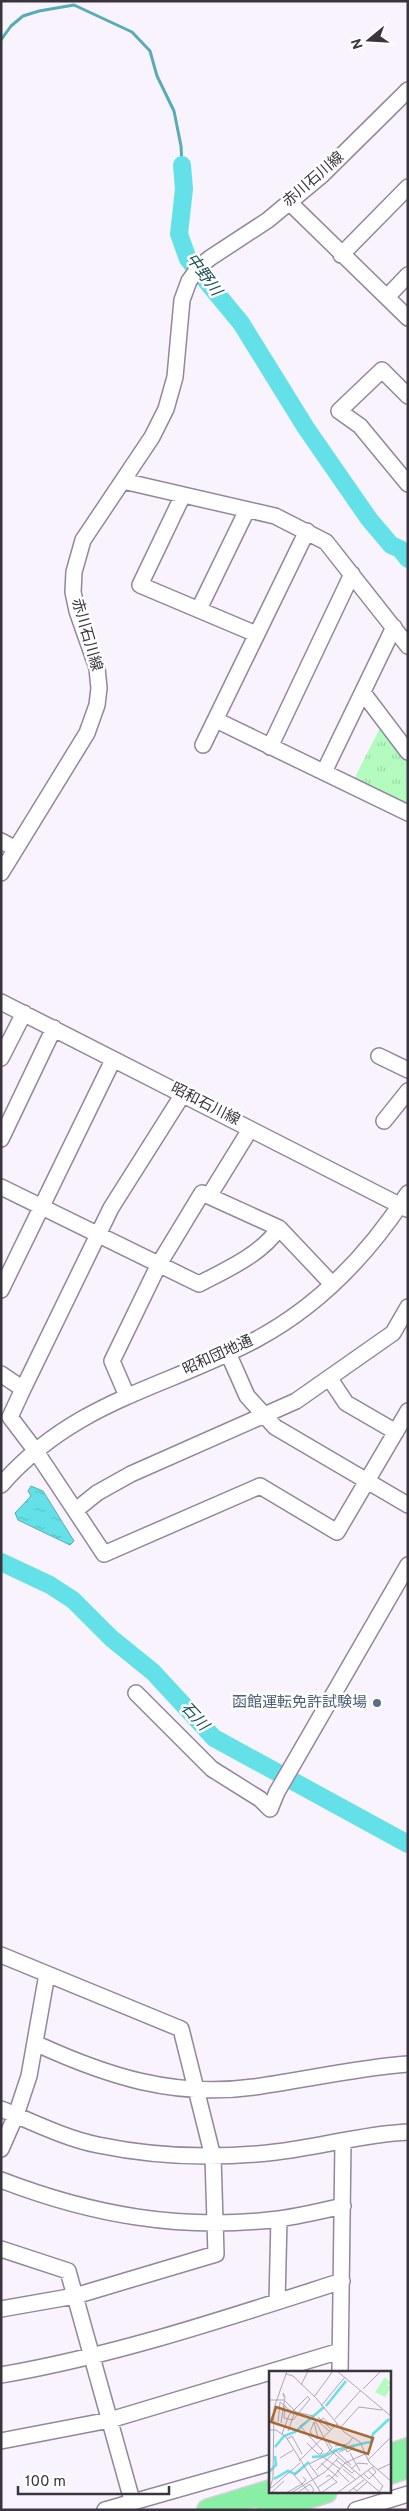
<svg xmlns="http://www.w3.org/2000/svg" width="409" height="2511" viewBox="0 0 409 2511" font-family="Overpass,'Noto Sans JP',sans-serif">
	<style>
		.grass { fill: url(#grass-tufts) }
		.water { fill: url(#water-ripples); stroke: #57adb5 }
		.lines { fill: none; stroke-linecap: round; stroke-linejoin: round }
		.stream { stroke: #57adb5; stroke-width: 3 }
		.river { stroke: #64e1e8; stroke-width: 18 }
		.minor-casing { stroke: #93869d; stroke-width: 18 }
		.highway-casing { stroke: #d3d2d4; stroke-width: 24 }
		.minor { stroke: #fff; stroke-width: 15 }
		.highway { stroke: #88efa4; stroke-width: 21 }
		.service-dot { fill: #5c6f8a; stroke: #fff; stroke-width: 2 }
		.labels { text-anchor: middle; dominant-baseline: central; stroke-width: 5; stroke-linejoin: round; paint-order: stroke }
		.street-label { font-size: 15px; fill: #39343d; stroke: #fff }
		.service-label { font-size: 15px; fill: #4e5e75; stroke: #fff; text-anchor: end }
		.water-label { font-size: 16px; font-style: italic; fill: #1b5154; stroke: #fff }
		.inset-river { fill: none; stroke: #64e1e8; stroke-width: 2.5 }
		.inset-road { fill: none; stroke: #aca7b0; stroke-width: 1 }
		.view { fill: #a86931; fill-opacity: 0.15; stroke: #a86931; stroke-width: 2.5 }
		.inset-edge { fill: none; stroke: #39343d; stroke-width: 2.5 }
	</style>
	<defs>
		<pattern id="grass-tufts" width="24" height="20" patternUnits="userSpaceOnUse" patternTransform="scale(1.25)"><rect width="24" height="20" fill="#b3fbbf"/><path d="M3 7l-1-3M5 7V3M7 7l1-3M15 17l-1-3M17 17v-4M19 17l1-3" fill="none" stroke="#9bd8a5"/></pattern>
		<pattern id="water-ripples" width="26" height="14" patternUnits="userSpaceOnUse" patternTransform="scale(1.25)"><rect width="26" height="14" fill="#64e1e8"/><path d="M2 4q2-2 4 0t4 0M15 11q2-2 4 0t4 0" fill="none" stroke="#58c2c8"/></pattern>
	</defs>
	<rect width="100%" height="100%" fill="#f9f3fd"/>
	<!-- grass -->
	<path class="grass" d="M381 726 408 761V806L353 781Z"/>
	<!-- water -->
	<path class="water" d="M31 1486 43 1491 74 1541 70 1545 18 1520 15 1513 31 1496 28 1491Z"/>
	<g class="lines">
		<!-- stream -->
		<path class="stream" d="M1 40 11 26 23 16 39 11 74 5 132 32 150 51 157 76 174 111 181 146 182 165"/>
		<!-- river -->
		<path class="river" d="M182 165 184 189 179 234 188 259 241 323 306 428 369 519 391 545 400 549 408 559
			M1 1562 50 1585 73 1600 111 1638 153 1672 214 1738 408 1844"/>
		<!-- minor casing -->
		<g class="minor-casing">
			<path id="minor" d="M289 202 408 318
				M341 255 408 187
				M387 297 408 275
				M408 396 382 370 339 411 360 426 408 484
				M123 481 275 516 326 542 408 646
				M183 495 140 585 256 634
				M199 609 247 510
				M364 694 408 752
				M216 720 408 813
				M203 745 307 531
				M270 747 352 574
				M324 772 394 627
				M1 841 16 849
				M1 873 87 733 97 705 99 688 97 668 77 611 73 592 74 572 83 540 152 437 166 409 175 377 182 300 189 281 199 267 210 258 268 220 322 175 408 90
				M1 1002 407 1209
				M379 1056 408 1070
				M1 1058 24 1013
				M384 1121 408 1091
				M1 1139 54 1028
				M1 1187 199 1284C226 1270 262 1254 279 1228L332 1284
				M209 1196 246 1136
				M1 1290 113 1060
				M228 1353 247 1396 275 1427 408 1505
				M1 1374 23 1389 111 1208 183 1094
				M330 1379 346 1403 396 1432
				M23 1389 10 1417 35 1450 104 1554 260 1486 337 1532 408 1411
				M127 1396 112 1361 159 1264 202 1193 279 1228
				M1 1485C75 1400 164 1389 257 1339 320 1305 370 1252 408 1193
				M76 1510 97 1493 131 1474 296 1401 393 1333 408 1307
				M136 1693 212 1769 260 1799 270 1809 277 1792 408 1565
				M1 1955 181 2029 213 2157 216 2254 75 2296 1 2309
				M37 2044C107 2076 174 2098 254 2087 305 2080 355 2068 408 2064
				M1 2109C33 2122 64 2138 98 2145 156 2157 217 2159 276 2152 320 2147 363 2134 408 2132
				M1 2149 16 2115 29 2076 47 1974
				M1 2180C92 2215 181 2231 279 2219 300 2216 321 2211 343 2206
				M1 2249 68 2271 133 2504
				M277 2302 279 2219
				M340 2372 343 2141
				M1 2375C117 2355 230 2317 342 2281
				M1 2441 110 2420 340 2351
				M105 2510 270 2463
				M356 2510 408 2494"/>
		</g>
		<!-- highway casing -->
		<g class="highway-casing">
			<path id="highway" d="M390 2455 408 2449
				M390 2473 408 2467
				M208 2510 270 2491
				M267 2510 326 2492"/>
		</g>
		<!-- minor -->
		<use href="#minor" class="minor"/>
		<!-- highway -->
		<use href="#highway" class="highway"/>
	</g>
	<!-- markers -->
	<circle class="service-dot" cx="377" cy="1703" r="5"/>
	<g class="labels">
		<!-- street labels -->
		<g class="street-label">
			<text transform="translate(314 180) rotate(-41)">赤川石川線</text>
			<text transform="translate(86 635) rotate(74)">赤川石川線</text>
			<text transform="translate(205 1105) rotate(27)">昭和石川線</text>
			<text transform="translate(218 1356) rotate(-24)">昭和団地通</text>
		</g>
		<!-- service labels -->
		<g class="service-label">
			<text x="367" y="1703">函館運転免許試験場</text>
		</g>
		<!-- water labels -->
		<g class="water-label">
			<text transform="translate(203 275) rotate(54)">中野川</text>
			<text transform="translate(194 1717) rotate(47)">石川</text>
		</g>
	</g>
	<!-- overview -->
	<g transform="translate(269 2371)">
		<rect width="122" height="122" fill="#f9f3fd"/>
		<path d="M116 6 123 13 117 14 122 16 116 26 106 21Z" fill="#b3fbbf"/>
		<path class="inset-river" d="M57 35 77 10M96 72 102 71 104 63 120 48M6 76 15 65 26 61 55 36M43 86 56 85 67 79 96 72M0 101 7 94 6 85M5 108 19 100 26 103 40 91"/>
		<path class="inset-road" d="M68 0 123 46M17 3 24 5 47 27 75 61 91 71 100 91 123 111M32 14 39 0M94 18 112 0M45 26 64 0M0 29H15L27 41 44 45 61 79 112 122M16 34 15 47 24 49 41 28 39 26M52 35 76 6M49 46 62 58M66 48 92 19M9 51 11 31 24 42M37 51 31 55 54 80 51 83M45 51 49 67 48 68 41 61ZM12 52 16 26 14 22 15 26M71 57 90 36 113 39M0 59H7L17 66 52 122M19 60 25 43M60 60 50 51 54 47 64 56M13 63 20 44 39 25M18 68 23 65 33 83M38 72 49 83H57L63 77 58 69M66 75 79 73 84 66M70 81 84 75 85 77 78 81 77 78M81 82 91 100M11 87 24 79M67 89 83 102 85 100M99 89 123 65M30 90 68 53M52 92 69 106M74 98 86 108M82 98 89 92 99 93M32 99 25 104 41 122M47 99 67 80 82 94M68 99 80 111M99 99 114 115 110 121M108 99 123 92M94 102 100 108 107 101 103 96M49 105 40 93 54 86 71 98M2 117 31 92M48 117 64 106 76 92 96 83M84 117 88 120 98 111M0 120 4 107 5 37 18 0M2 122 15 110M17 122 33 113 37 109 34 106M22 122 56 101 69 87M28 122 41 113 45 119 42 122M52 122 68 111 60 104 57 106M68 122 105 95M78 122 95 109"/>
		<path class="view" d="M7 36 104 67 99 83 2 51Z"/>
		<rect width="122" height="122" class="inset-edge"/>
	</g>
	<!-- border -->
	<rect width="409" height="2511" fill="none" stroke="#39343d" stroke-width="5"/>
	<!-- north arrow -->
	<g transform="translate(369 40) rotate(252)" stroke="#ffffff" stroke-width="4" paint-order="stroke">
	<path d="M0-4L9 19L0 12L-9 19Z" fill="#39343d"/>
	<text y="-8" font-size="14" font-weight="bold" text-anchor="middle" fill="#39343d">N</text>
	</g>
	<!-- scale -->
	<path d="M18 2486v8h151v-8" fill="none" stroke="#39343d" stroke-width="2.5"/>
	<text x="25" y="2486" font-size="15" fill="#39343d" stroke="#ffffff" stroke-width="4" paint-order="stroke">100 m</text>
</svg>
